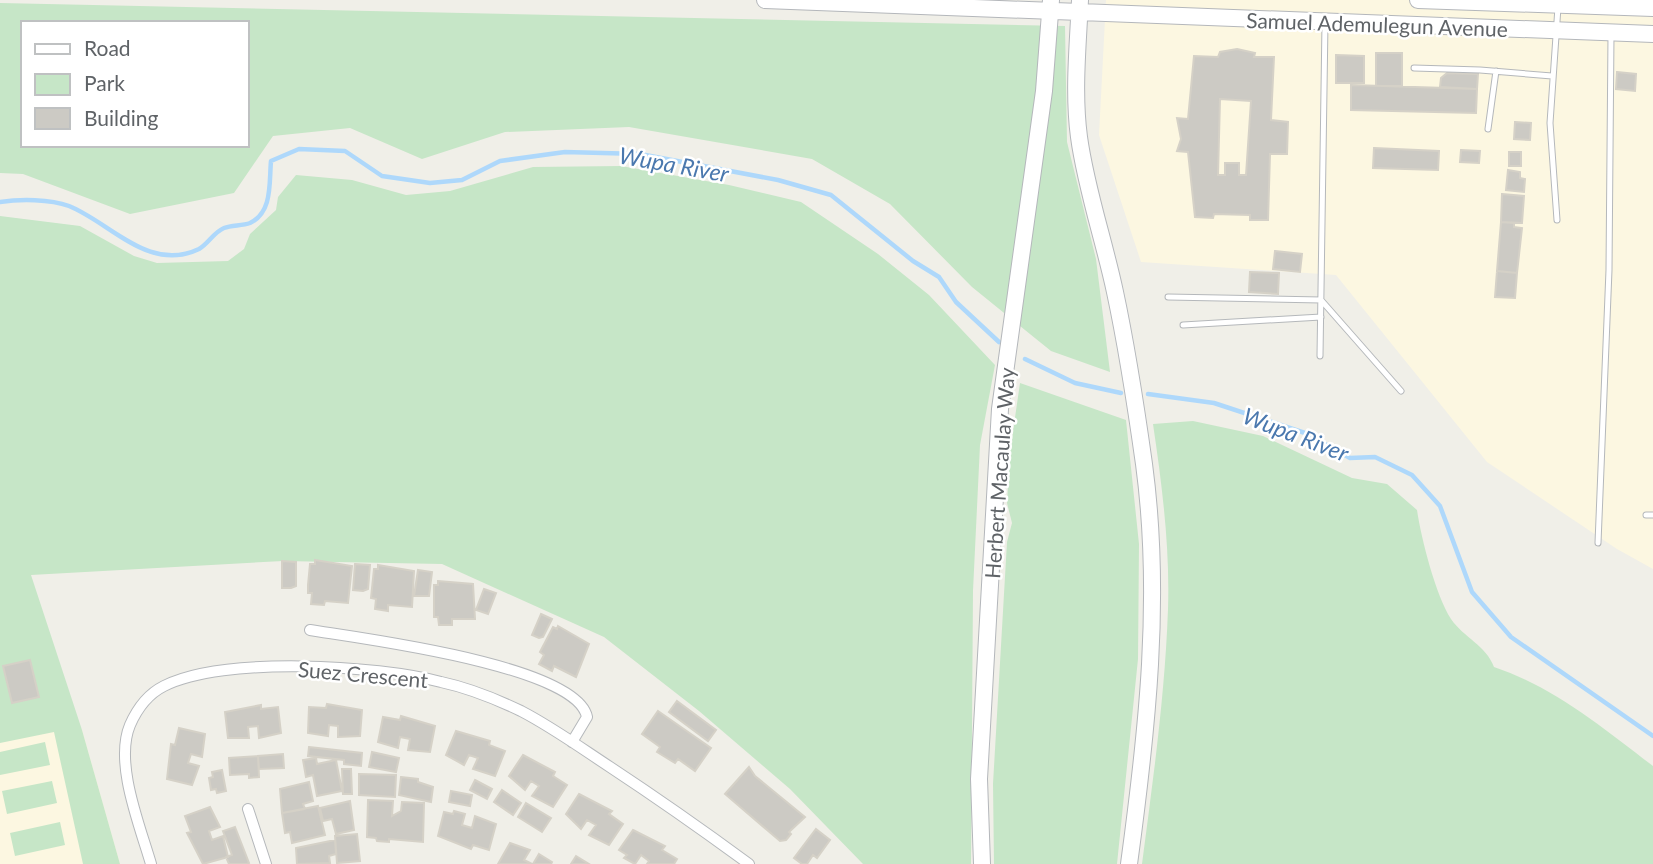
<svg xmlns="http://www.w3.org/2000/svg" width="1653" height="864" viewBox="0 0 1653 864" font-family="Lato,sans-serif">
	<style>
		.commercial { fill: #fcf7e1 }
		.green { fill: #c6e6c7; fill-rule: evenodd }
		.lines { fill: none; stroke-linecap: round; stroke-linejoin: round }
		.stream { stroke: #aed8fb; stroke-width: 4.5 }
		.building { fill: #cccac4; stroke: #d5d1c7; stroke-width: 2; fill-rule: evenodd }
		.lane-casing { stroke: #b5b8bb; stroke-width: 7 }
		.street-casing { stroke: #b5b8bb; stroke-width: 12 }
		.secondary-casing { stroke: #b4b7bb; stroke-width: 18 }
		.lane { stroke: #fff; stroke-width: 5 }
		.street { stroke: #fff; stroke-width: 10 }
		.secondary { stroke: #fff; stroke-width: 16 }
		.labels { text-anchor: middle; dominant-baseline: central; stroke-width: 5; stroke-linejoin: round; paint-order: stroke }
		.street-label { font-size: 21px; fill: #5f6367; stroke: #fff }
		.water-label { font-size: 23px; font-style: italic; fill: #4a78ae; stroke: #fff }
	</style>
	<rect width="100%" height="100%" fill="#f0efe8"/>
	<!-- commercial -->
	<path class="commercial" d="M1106 0H1653V569L1617 549 1487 462 1336 275 1141 262 1099 135Z
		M0 580 82 730 120 864H0Z"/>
	<!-- green -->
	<path class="green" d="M0 3 1065 26 1067 142 1096 259 1110 372 1051 351 972 287 890 204 812 159 629 127 505 132 422 159 350 128 273 136 234 193 130 214 23 174 0 173ZM23 23H247V145H23Z
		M621 166 729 185 801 202 878 254 929 295 995 365 980 445 973 591 971 864H863L790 789 699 711 604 637 442 564 283 561 31 575 82 730 120 864H83L54 732 0 743V216L80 226 134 256 157 263 228 261 244 249 250 234 276 210 278 197 296 175 352 180 406 195 450 191 533 167Z
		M1020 383 1126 420 1139 544 1138 659 1117 864H994L993 784 1007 542 1012 523 1007 503 1010 452Z
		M1193 421 1263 436 1352 478 1387 484 1417 510C1421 538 1436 596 1451 619 1464 638 1486 645 1494 667 1554 687 1603 728 1653 766V864H1142C1153 780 1165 695 1168 609 1170 547 1162 485 1153 424Z
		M45 742 50 765 0 775V752Z
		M52 781 57 803 7 814 2 791Z
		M60 822 65 845 15 856 10 833Z"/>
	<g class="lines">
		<!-- stream -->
		<path class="stream" d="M0 202C20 199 50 199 69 206 111 223 149 273 199 249 208 244 214 232 224 228 232 225 242 226 250 223 273 212 269 182 271 161L299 149 345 151 382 176 430 183 462 180 500 161 565 152 640 154 778 180 831 195 913 261 939 277 956 302 999 342
			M1025 359 1075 383 1121 393
			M1148 394 1214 403 1305 433 1350 458 1375 457 1412 475 1440 506 1472 592 1511 637 1653 736"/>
	</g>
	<!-- building -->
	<path class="building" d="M1237 49 1255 53 1254 57H1274L1271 120 1288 122 1287 154H1270L1268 220H1250V215L1214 214 1213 218 1195 217 1188 152 1177 151 1181 139 1177 118 1188 119 1194 56 1218 57 1220 52ZM1220 99 1251 101 1246 175H1239V163H1225V175H1218Z
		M1376 53H1402V86H1376Z
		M1336 55 1364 56V83H1336Z
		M1617 72 1636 74 1635 91 1616 89Z
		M1447 73 1478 74 1477 89 1440 87 1441 78Z
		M1351 85 1477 89 1476 113 1351 110Z
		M1515 122 1531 123 1530 140 1514 139Z
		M1374 148 1439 151 1438 170 1373 168Z
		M1461 150 1480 151 1479 163 1460 162Z
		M1509 152H1521V166H1509Z
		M1508 170 1520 172V178L1525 179 1524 192 1506 190Z
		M1502 194 1524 196 1522 223 1501 222Z
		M1501 222 1514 223V227L1522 228 1517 273 1497 271Z
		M1275 251 1302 254 1300 272 1273 269Z
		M1497 271 1517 273 1515 298 1495 297Z
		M1250 272 1279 273 1278 294 1249 292Z
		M315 560 352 566 348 603 325 601 324 605 311 604 312 593H308V585L310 564H315Z
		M282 561 296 562V586L291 588H282Z
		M355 564 370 565 368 589 363 591 353 590Z
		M378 565 414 571 412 607 388 605V611L375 609 376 599 371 598 374 569H378Z
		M418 570 432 572 429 596H414Z
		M438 581 473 584 475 619H452V625H439L438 617H434V585H438Z
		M484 589 496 593 488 614 476 610Z
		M541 614 552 619 543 637 539 638 532 635Z
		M558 626 589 644 576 677 554 666 552 671 539 664 544 655 540 652 553 627 557 629Z
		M30 660 39 697 12 703 3 666Z
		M677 701 716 730 708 741 669 712Z
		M327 704 362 710 360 736 338 737V726L329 725 328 736 308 733 309 707 326 708Z
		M261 705V709L278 707 281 733 259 738 258 726 248 727 249 738H228L225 712Z
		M658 711 711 748 695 771 678 759 675 763 657 752 660 747 642 734Z
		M401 716 435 726 430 752 408 750 410 739 400 737 398 748 378 742 383 717 400 720Z
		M179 728 205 734 202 757 191 754 188 763 199 766 192 785 167 779 171 744 175 745Z
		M456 731 490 741 489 745 505 751 495 776 473 769 478 758 469 755 464 765 446 755Z
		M309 747 362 753 361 766 344 764V760L308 756Z
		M372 752 399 758 396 772 369 767Z
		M283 754 284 768 259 769 258 756Z
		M523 755 555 772 553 776 567 785 553 807 532 796 539 786 531 781 525 790 509 776Z
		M258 756 259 777 249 778V774L230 775 229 758Z
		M316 758 317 764 336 760 342 791 317 796 313 775 306 777 303 760Z
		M749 767 755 776 805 817 789 832 791 834 786 840 780 841 725 794Z
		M342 769H351L352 794H343Z
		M222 770 226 791 217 793 216 789 211 790 209 778 213 777 212 772Z
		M359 774 396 775 395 797 359 795Z
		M401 777 418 779V782L433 787 431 802 399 795Z
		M475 780 492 789 487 799 470 790Z
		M309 782 313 801 303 804 305 809 282 813 280 789Z
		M502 790 521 803 513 815 494 802Z
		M451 791 472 795 470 806 449 802Z
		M579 794 612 811 609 814 623 824 609 845 589 835 596 825 587 820 581 829 566 814Z
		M368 800 393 801 392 816 401 811 402 802 424 803 423 842 389 839V842L377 841 376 838 367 837Z
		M350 801 354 830 336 834 332 819 323 821 320 808Z
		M526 803 551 818 542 832 518 817Z
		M318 806 325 835 292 843 290 832 285 833 282 813Z
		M210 807 220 827 209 831 212 840 223 836 228 857 203 864 187 833 191 832 185 816Z
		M454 811 465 814 462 825 472 828 475 816 496 824 489 850 473 845 471 849 438 836 444 812 453 814Z
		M235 827 249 863 247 864H229L226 857 232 855 223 831Z
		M816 829 830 840 817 858 813 855 807 864H802L794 858Z
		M633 830 665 846 662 850 677 859 674 864H647L649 861 641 855 635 864 624 858 627 855 619 850Z
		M357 834 360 861 337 863 335 836Z
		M335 840 336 854 329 856 330 863 297 864 296 848Z
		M510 843 530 850 524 860 532 864H498Z
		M539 854 552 862 551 864H533Z
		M576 856 589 864H571Z"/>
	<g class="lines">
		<!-- lane casing -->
		<g class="lane-casing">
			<path id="lane" d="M1414 68 1480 70 1552 76
				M1488 129 1496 71
				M1557 220 1550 123 1558 7
				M1168 297 1321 300 1401 391
				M1183 325 1321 317
				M1320 356 1325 23
				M1646 515H1653
				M1598 543 1609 270 1611 35"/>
		</g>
		<!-- street casing -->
		<g class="street-casing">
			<path id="street" d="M310 630C358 638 577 665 587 717L572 742
				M248 809 266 864
				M151 864C140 826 114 763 130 725 137 709 148 694 164 686 223 656 377 665 441 682 469 688 496 699 521 711 552 727 581 748 610 767 657 798 704 831 749 864"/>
		</g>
		<!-- secondary casing -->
		<g class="secondary-casing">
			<path id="secondary" d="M765 0 1653 34
				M1080 0C1078 45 1073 92 1079 137 1086 189 1104 240 1115 292 1127 348 1136 407 1144 464 1162 597 1147 732 1129 864
				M1418 0 1653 8
				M982 864 979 779 1000 409 1044 91 1051 0"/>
		</g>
		<!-- lane -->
		<use href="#lane" class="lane"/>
		<!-- street -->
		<use href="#street" class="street"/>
		<!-- secondary -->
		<use href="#secondary" class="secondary"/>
	</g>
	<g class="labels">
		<!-- street labels -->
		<g class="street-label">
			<text transform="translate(1377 24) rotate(2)">Samuel Ademulegun Avenue</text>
			<text transform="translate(999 473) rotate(-86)">Herbert Macaulay Way</text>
			<text transform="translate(363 674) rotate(5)">Suez Crescent</text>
		</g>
		<!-- water labels -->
		<g class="water-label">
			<text transform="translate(674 164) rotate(10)">Wupa River</text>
			<text transform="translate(1296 434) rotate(21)">Wupa River</text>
		</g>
	</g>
	<!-- legend -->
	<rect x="21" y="21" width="228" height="126" fill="#ffffff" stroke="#bfc1c2" stroke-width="2"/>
	<rect x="35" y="44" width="35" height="10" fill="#ffffff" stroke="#bfc1c2" stroke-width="2"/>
	<text x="84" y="56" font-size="21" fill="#5f6367">Road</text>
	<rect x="35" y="74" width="35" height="21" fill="#c6e6c7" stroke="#bfc1c2" stroke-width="2"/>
	<text x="84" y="91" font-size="21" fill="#5f6367">Park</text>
	<rect x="35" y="108" width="35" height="21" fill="#cccac4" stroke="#bfc1c2" stroke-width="2"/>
	<text x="84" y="126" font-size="21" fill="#5f6367">Building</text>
</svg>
